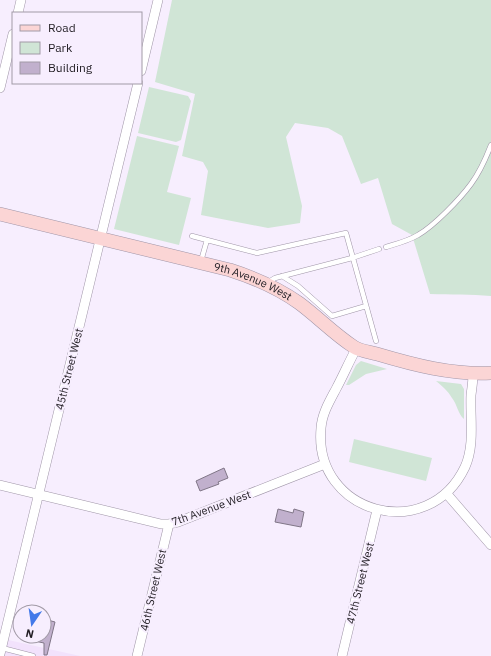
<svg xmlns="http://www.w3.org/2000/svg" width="491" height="656" viewBox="0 0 491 656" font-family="'IBM Plex Sans',sans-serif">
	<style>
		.built { fill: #f2e2fc }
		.green { fill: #d0e5d6 }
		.building { fill: #c1b0cd; stroke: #807687 }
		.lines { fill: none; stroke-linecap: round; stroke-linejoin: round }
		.lane-casing { stroke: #a096a8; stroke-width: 5.5 }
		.street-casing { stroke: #a096a8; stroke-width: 10 }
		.secondary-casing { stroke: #a096a8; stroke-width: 14 }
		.lane { stroke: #fff; stroke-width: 4.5 }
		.street { stroke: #fff; stroke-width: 9 }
		.secondary { stroke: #fbd5d5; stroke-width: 13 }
		.labels { text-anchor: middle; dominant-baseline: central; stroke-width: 4; stroke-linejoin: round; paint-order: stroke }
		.street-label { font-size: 11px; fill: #211d23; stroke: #f7eefe }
	</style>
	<rect width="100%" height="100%" fill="#f7eefe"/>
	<!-- built -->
	<path class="built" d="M8 640 80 656H4Z"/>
	<!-- green -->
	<path class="green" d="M172 0H491V296C471 294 451 295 430 294L412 235 392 224 378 178 361 184 342 136 328 128 295 123 286 137 302 206 300 223 268 228 201 215 208 171 203 162 182 156 195 94 155 82Z
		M149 87 188 96 191 101 181 140 176 142 138 133Z
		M137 136 179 146 167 192 191 198 179 245 114 229Z
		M361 361 387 369 366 374 349 385H346L356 365Z
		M436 381 461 384 464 389V419C458 414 457 404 452 398 448 391 442 386 436 381Z
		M354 439 432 458 426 481 349 462Z"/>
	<!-- building -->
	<path class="building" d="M224 468 228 478 218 482 219 484 200 491 196 481Z
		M278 509 293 513 294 509 304 512 301 527 275 522Z
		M44 619 55 622 47 655H44V643L25 639V636H44Z"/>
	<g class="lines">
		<!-- lane casing -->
		<g class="lane-casing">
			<path id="lane" d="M192 236 207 240
				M386 247C396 244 408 241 418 235 434 226 460 199 471 184 480 172 486 158 491 145
				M201 261 207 240 257 253 346 233 376 341
				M282 276 298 286 332 316 366 306
				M267 283 275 278 352 258 379 249
				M2 648 33 656"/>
		</g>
		<!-- street casing -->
		<g class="street-casing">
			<path id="street" d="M18 13 21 0
				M141 71 158 0
				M0 88 13 34
				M356 349C349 362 343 376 336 389 329 402 322 414 321 428 313 514 428 545 465 467 475 445 470 418 471 395 472 388 473 381 473 374
				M0 485 161 524H169L178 522 325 464
				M446 493 491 545
				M0 654 138 83
				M137 656 169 524
				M342 656 377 510"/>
		</g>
		<!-- secondary casing -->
		<g class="secondary-casing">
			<g id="secondary">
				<path id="s1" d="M0 214 230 270C255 278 278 288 299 303 318 317 334 334 354 347 360 351 370 352 377 354 414 365 452 375 491 373"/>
			</g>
		</g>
		<!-- lane -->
		<use href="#lane" class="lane"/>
		<!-- street -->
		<use href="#street" class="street"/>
		<!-- secondary -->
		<use href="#secondary" class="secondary"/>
	</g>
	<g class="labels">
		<!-- street labels -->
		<g class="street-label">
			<text stroke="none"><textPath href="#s1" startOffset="262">9th Avenue West</textPath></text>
			<text transform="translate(69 369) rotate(-76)">45th Street West</text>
			<text transform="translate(211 508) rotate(-20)">7th Avenue West</text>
			<text transform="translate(360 583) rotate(-76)">47th Street West</text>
			<text transform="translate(153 590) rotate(-77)">46th Street West</text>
		</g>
	</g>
	<!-- legend -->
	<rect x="12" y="12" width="130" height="72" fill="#f7eefe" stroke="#a19aa6"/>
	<rect x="20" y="25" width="20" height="6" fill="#fbd5d5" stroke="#a19aa6"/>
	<text x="48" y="32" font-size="12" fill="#211d23">Road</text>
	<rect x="20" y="42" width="20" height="12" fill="#d0e5d6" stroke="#a19aa6"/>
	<text x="48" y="52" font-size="12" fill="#211d23">Park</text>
	<rect x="20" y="62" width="20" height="12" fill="#c1b0cd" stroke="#a19aa6"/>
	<text x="48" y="72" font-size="12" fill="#211d23">Building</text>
	<!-- north arrow -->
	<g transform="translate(32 624) rotate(193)"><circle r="19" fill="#f7eefe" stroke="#a19aa6"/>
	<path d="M0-3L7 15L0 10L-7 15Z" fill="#4379e9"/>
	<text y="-6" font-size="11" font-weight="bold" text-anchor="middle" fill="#211d23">N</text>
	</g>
</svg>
